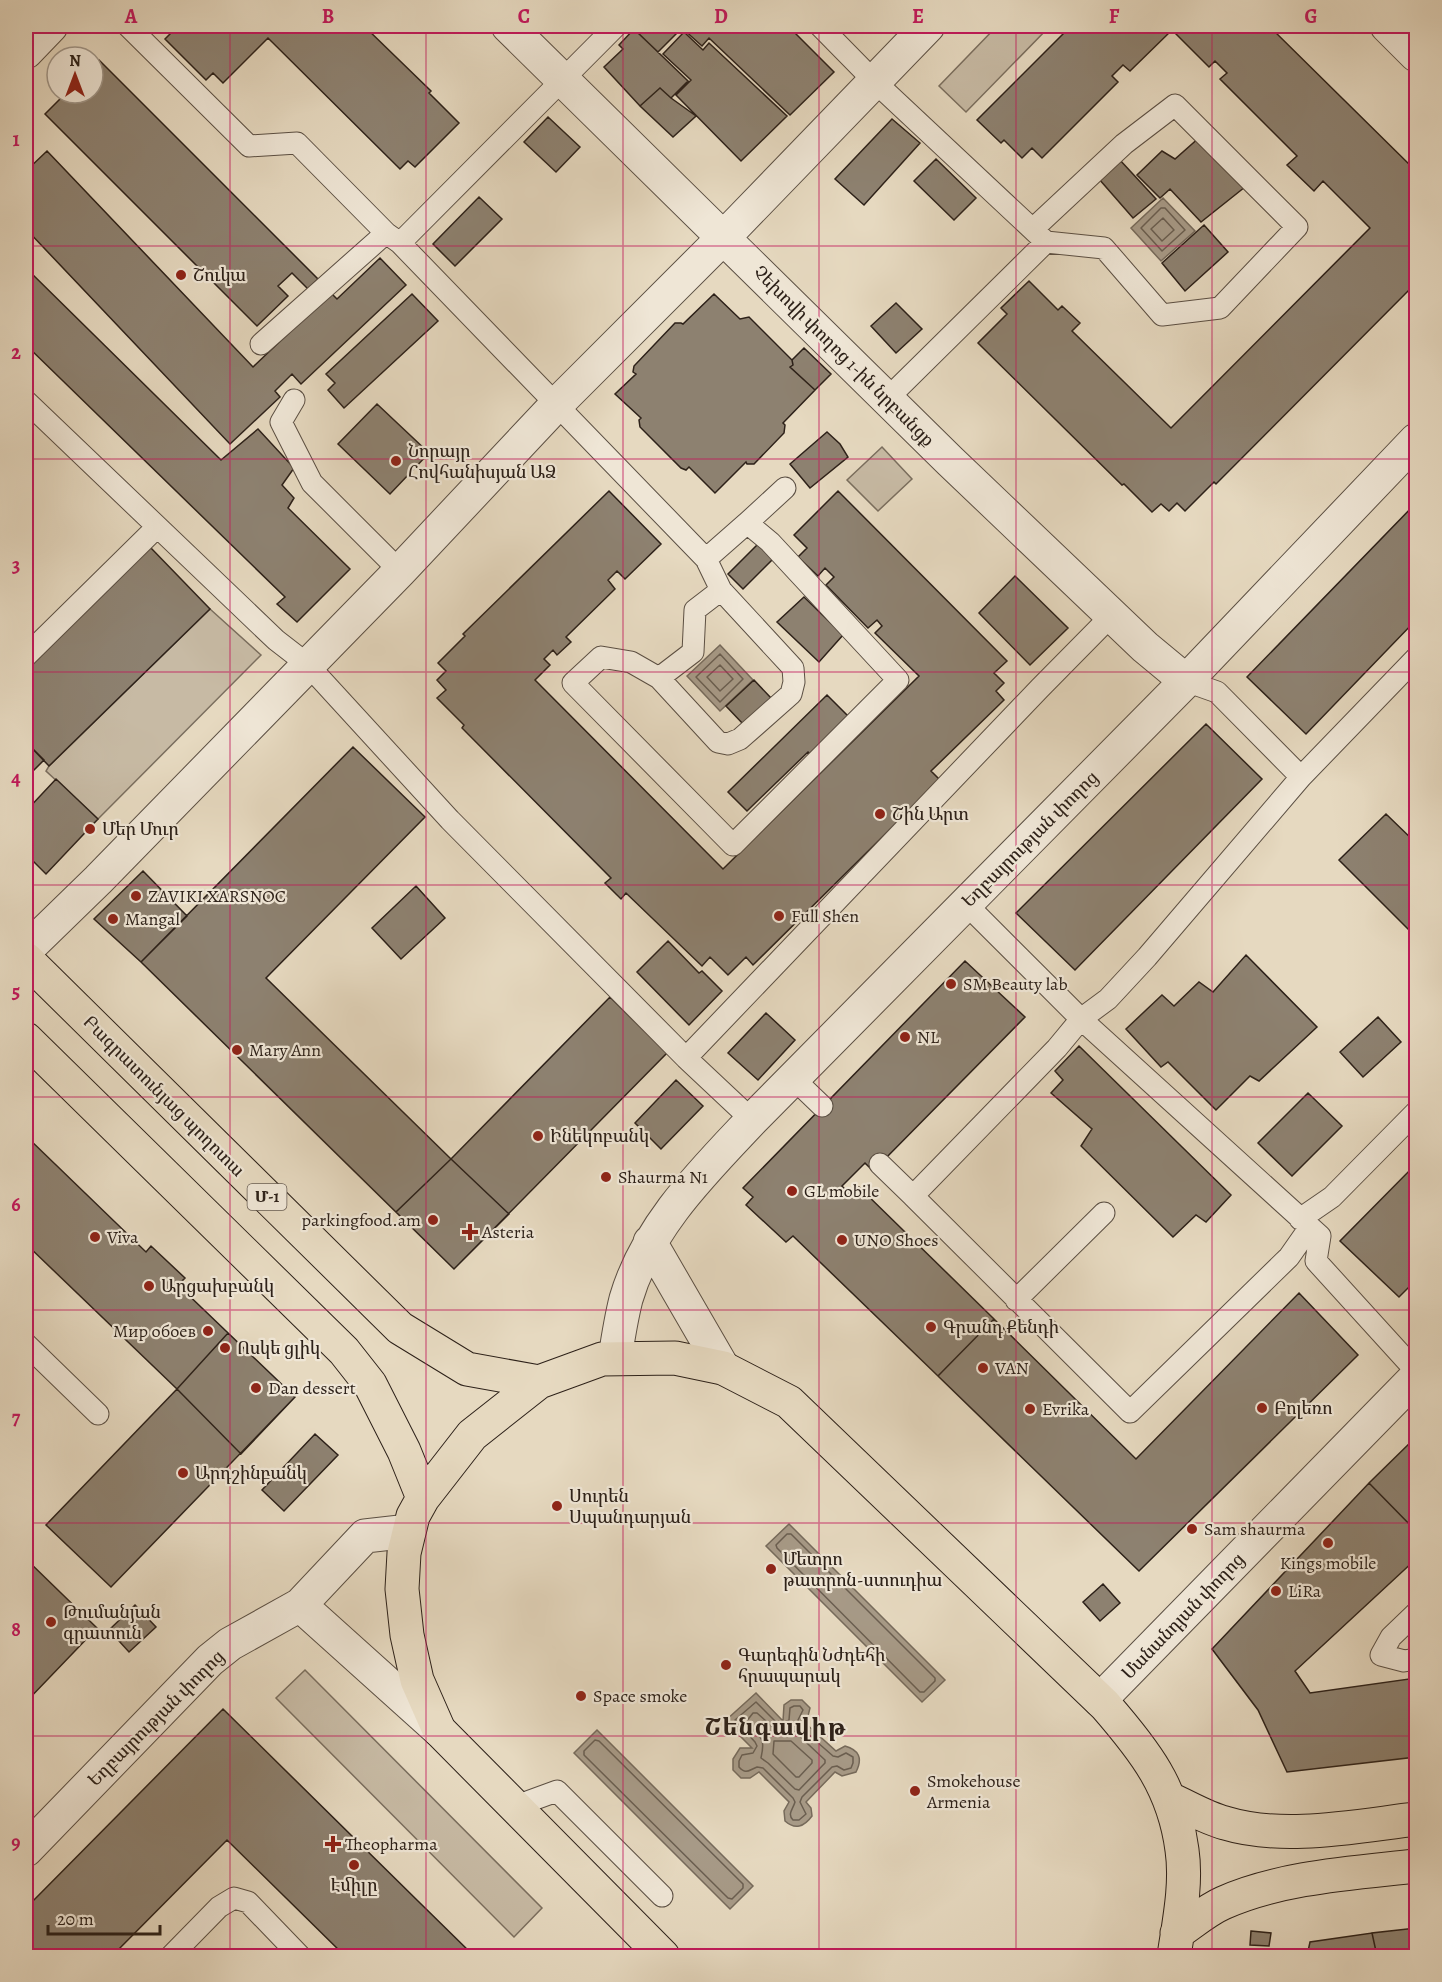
<svg xmlns="http://www.w3.org/2000/svg" width="1442" height="1982" viewBox="0 0 1442 1982" font-family="Alegreya,'Noto Serif Armenian',serif">
	<style>
		.green { fill: #c7baa4; stroke: #7a6e5e; stroke-width: 1.5 }
		.water { fill: #a79a87; stroke: #766a5b; stroke-width: 1.5 }
		.lines { fill: none; stroke-linecap: round; stroke-linejoin: round }
		.shore { stroke: #6a5e50; stroke-width: 1.5 }
		.building { fill: #8d8170; stroke: #2d2119; stroke-width: 1.5 }
		.service-casing { stroke: #5b4f43; stroke-width: 23 }
		.minor-casing { stroke: #5b4f43; stroke-width: 35 }
		.tertiary-casing { stroke: #5b4f43; stroke-width: 35 }
		.primary-casing { stroke: #2d2119; stroke-width: 35 }
		.service { stroke: #efe6d6; stroke-width: 21 }
		.minor { stroke: #efe6d6; stroke-width: 33 }
		.tertiary { stroke: #efe6d6; stroke-width: 33 }
		.primary { stroke: #e6d9c0; stroke-width: 33 }
		.grid { fill: none; stroke: #c2185b; stroke-width: 1.5; stroke-opacity: 0.55 }
		.poi-dot { fill: #8f2418; stroke: #efe6d6; stroke-width: 2 }
		.labels { text-anchor: middle; dominant-baseline: central; stroke-width: 4.5; stroke-linejoin: round; paint-order: stroke }
		.shield { fill: #efe6d6; stroke: #675c52; stroke-width: 1.5 }
		.shield-label { font-size: 16px; font-weight: bold; fill: #2d2119 }
		.poi-label { font-size: 18px; fill: #2d2119; stroke: #efe6d6; text-anchor: start }
		.street-label { font-size: 18px; fill: #2d2119; stroke: #efe6d6 }
		.district-label { font-size: 24px; font-weight: bold; letter-spacing: 1.5px; fill: #2d2119; stroke: #efe6d6 }
		.neatline { fill: none; stroke: #c2185b; stroke-width: 2 }
		.grid-label { font-size: 20px; text-anchor: middle; font-weight: bold; fill: #c2185b }
	</style>
	<rect width="100%" height="100%" fill="#e6d9c0"/>
	<filter id="stains"><feTurbulence type="fractalNoise" baseFrequency=".00333" numOctaves="4"/><feColorMatrix values="0 0 0 0 .2 0 0 0 0 .09 0 0 0 0 .02 0 0 0 .5 -.17"/></filter>
	<radialGradient id="worn" r=".72"><stop offset=".6" stop-color="#630" stop-opacity="0"/><stop offset="1" stop-color="#630" stop-opacity=".3"/></radialGradient>
	<!-- green -->
	<path class="green" d="M997 26H1050L966 112 939 86Z
		M882 447 912 479 878 511 847 480Z
		M210 609 261 655 98 819 46 771 49 766Z
		M305 1670 542 1908 514 1937 276 1698Z"/>
	<!-- water -->
	<path class="water" d="M1163 198 1195 231 1161 261 1131 228Z
		M720 645 753 680 720 711 687 676Z
		M789 1524 945 1680 922 1702 766 1546Z
		M756 1693 783 1721 784 1705 791 1700H802L810 1708 808 1716 804 1722 836 1751 845 1746C859 1750 863 1758 856 1772L842 1776 835 1772 806 1802 811 1808 812 1816C804 1827 795 1830 785 1821L784 1811 789 1802 759 1772 750 1778H741L733 1770V1759L740 1748H752L725 1721Z
		M597 1730 753 1886 730 1909 574 1753Z"/>
	<g class="lines">
		<!-- shore -->
		<path class="shore" d="M1161 208H1165L1185 230 1162 251 1141 228Z
			M1163 218 1174 230 1162 241 1151 229Z
			M720 654 743 679 720 702 696 677Z
			M720 665 733 679 720 691 707 677Z
			M787 1534H791L935 1678V1681L924 1692H920L777 1548 776 1545Z
			M756 1702 777 1723 781 1725 789 1720 790 1708 794 1706H800L803 1710 798 1720 800 1727 833 1756 838 1757 846 1753 853 1757V1763L851 1768 844 1770 837 1766 832 1767 802 1797 800 1802 806 1814 799 1820H793C787 1814 793 1809 795 1802L793 1798 763 1768 757 1767C749 1770 746 1775 739 1767V1761L742 1755 753 1753 757 1746 755 1742 735 1720Z
			M753 1713H757L777 1731 793 1730 825 1760V1763L799 1790 795 1789 768 1763 761 1758C766 1736 760 1738 746 1722Z
			M595 1740 599 1741 743 1884V1888L732 1899 728 1898 584 1755V1751Z
			M774 1741H791L812 1760V1763L799 1777H796L773 1754Z"/>
	</g>
	<!-- building -->
	<path class="building" d="M178 26H364L431 91 429 93 459 123 415 167 408 161 400 169 268 38 223 83 213 73 206 80 165 39Z
		M644 26H788L834 72 790 115 709 38 702 46 682 28 658 52 637 32Z
		M1071 26H1269L1416 171V283L1216 484 1214 482 1185 511 1177 503 1169 511 1161 504 1152 512 1124 484 1122 485 978 343 1007 314 1001 308 1029 281 1058 310 1062 306 1080 323 1072 331 1171 428 1370 228 1323 181 1314 191 1287 165 1297 156 1220 79 1227 73 1215 61 1209 67 1172 30 1130 71 1123 65 1112 76 1118 82 1042 158 1032 148 1022 158 1004 140 1001 143 977 120Z
		M634 29 688 81 671 98 660 88 640 106 604 67 623 49 619 45Z
		M684 32 703 50 709 43 787 116 741 161 676 95 691 80 663 54Z
		M99 60 318 279 308 289 292 273 278 286 288 296 257 326 45 114 66 93H93V66Z
		M660 88 671 98 696 116 673 137 640 106Z
		M548 117 580 147 556 172 524 142Z
		M892 119 920 143 864 205 835 179Z
		M1201 136 1245 187 1201 222 1170 189 1160 198 1137 175 1162 151 1175 159Z
		M47 151 253 367 331 293 337 299 380 258 406 285 301 384 292 374 275 391 280 397 230 444 26 229V171Z
		M936 159 976 198 954 220 914 181Z
		M1119 159 1156 199 1133 218 1099 179Z
		M479 197 502 219 455 266 433 244Z
		M1204 225 1228 252 1185 291 1162 263Z
		M26 268 221 460 258 429 294 468 282 485 294 498 288 508 350 569 297 622 277 604 285 597 26 345V312L30 308 26 304Z
		M412 294 438 321 344 408 328 390 335 383 326 374Z
		M714 294 740 319 749 317 792 360 793 365 790 367 815 390 783 423 785 425 784 433 754 464H747L746 462 715 493 689 467 686 470 681 468 640 427 639 420 641 418 615 394 636 374 633 372 634 366 675 323H681L683 324Z
		M896 303 922 329 896 353 871 326Z
		M804 348 831 374 815 390 790 367 793 365 792 360Z
		M377 404 429 453 390 494 338 444Z
		M827 432 840 444 848 457 810 488 790 464Z
		M609 491 661 544 625 579 617 571 608 580 615 589 566 637 571 642 557 655 553 650 544 659 550 665 535 680 723 869 919 676 875 633 882 626 877 620 868 628 826 585 834 577 825 568 818 576 798 557 807 548 794 535 838 491 1007 661 994 673 1004 683 996 691 1004 700 931 771 940 780 753 965 746 957 728 975 710 957 702 966 626 893 621 899 605 883 611 878 462 728 464 725 437 698 446 690 437 680 446 671 438 663 465 636 463 634Z
		M1416 503V620L1306 734 1247 677Z
		M758 544 773 559 743 589 728 574Z
		M150 547 210 609 49 766 26 742V670Z
		M1015 576 1068 628 1030 665 979 613Z
		M804 597 843 635 819 662 777 622Z
		M754 680 771 698 743 724 726 706Z
		M827 695 850 718 812 756 808 752 747 811 728 792Z
		M1206 724 1262 779 1075 970 1016 913Z
		M26 742 44 760 26 778Z
		M353 747 425 817 266 978 451 1159 610 997 667 1053 454 1269 141 962Z
		M56 779 98 819 46 874 26 854V811Z
		M1386 814 1416 843V937L1339 860Z
		M143 871 187 916 141 962 94 919Z
		M416 886 445 918 401 959 372 928Z
		M668 941 699 973 702 971 722 991 689 1025 637 972Z
		M1246 955 1317 1027 1259 1081 1250 1076 1216 1110 1168 1062 1161 1067 1126 1029 1162 995 1174 1006 1199 982 1213 992Z
		M965 961 1025 1017 880 1164 873 1171 865 1163 842 1186 851 1196 859 1187 994 1319 938 1376 793 1236 786 1242 746 1205 753 1197 743 1188Z
		M766 1013 795 1040 758 1080 728 1053Z
		M1378 1017 1401 1042 1363 1077 1340 1052Z
		M1079 1046 1231 1195 1206 1222 1196 1215 1173 1237 1081 1146 1092 1129 1051 1093 1063 1080 1055 1071Z
		M676 1080 703 1106 661 1149 635 1123Z
		M1308 1093 1342 1126 1292 1176 1258 1143Z
		M26 1136 146 1252 151 1246 185 1278 178 1285 295 1397 111 1587 46 1525 177 1389 26 1244V1233L31 1228 26 1223Z
		M451 1159 509 1214 454 1269 396 1212Z
		M1416 1164V1280L1399 1297 1340 1241Z
		M1299 1293 1358 1355 1139 1571 938 1376 994 1319 1136 1459Z
		M228 1333 295 1397 241 1454 177 1389Z
		M315 1434 338 1455 284 1511 262 1490Z
		M1416 1437V1531L1369 1483Z
		M1369 1483 1416 1531V1559L1295 1671 1310 1693 1416 1678V1757L1287 1772 1258 1710 1212 1649Z
		M26 1559 97 1628 26 1702Z
		M1103 1584 1120 1603 1100 1621 1083 1602Z
		M135 1605 156 1627 129 1652 109 1630Z
		M223 1709 420 1903 474 1956H345L227 1840 112 1956H26V1908Z
		M1416 1928V1956H1377L1372 1933Z
		M1251 1931 1271 1933 1269 1946 1250 1945Z
		M1372 1933 1377 1956H1307L1310 1942Z"/>
	<g class="lines">
		<!-- service casing -->
		<g class="service-casing">
			<path id="service" d="M128 26 249 146 297 143 386 233 400 243 616 26
				M820 26 874 81 1046 242 1104 248 1162 315 1220 308 1297 227 1175 105 1124 144 1033 229
				M400 243 706 559 721 590 793 668 794 682 791 694 740 739 728 744 718 742 659 678 693 652 695 610 721 590
				M261 344 386 233
				M887 399 1046 242
				M294 400 281 422 312 483 400 571
				M26 401 276 640 307 664 450 820 686 1058 752 1120
				M747 523 785 488
				M26 656 157 527
				M659 678 631 662 601 657 573 683 733 845 898 680 770 542 747 523 706 559
				M1186 681 1217 692 1301 777
				M966 904 1081 1019 1320 1236 1316 1261 1416 1371
				M686 1058 1040 688 1112 615
				M794 1079 822 1106
				M880 1164 913 1196
				M1300 1219 1332 1197 1416 1112
				M1310 1227 1289 1257 1130 1412 913 1196 1057 1048 1081 1019 1108 999 1147 957 1301 777 1416 658
				M1016 1300 1104 1213
				M26 1344 98 1414
				M1416 1613 1391 1637 1381 1655 1404 1661 1416 1659
				M516 1806 557 1791 662 1896
				M171 1956 219 1907 234 1898 248 1902 300 1956"/>
		</g>
		<!-- minor casing -->
		<g class="minor-casing">
			<path id="minor" d="M508 26 950 461 1145 647 1186 681
				M26 950 98 880 400 571 557 404 724 237 928 26"/>
		</g>
		<!-- tertiary casing -->
		<g class="tertiary-casing">
			<path id="tertiary" d="M1387 26 1416 55
				M26 52 51 26
				M650 1242 723 1368
				M615 1358C618 1338 621 1319 626 1299 647 1227 702 1173 752 1120L1186 681 1416 440
				M300 1605 439 1730
				M1100 1700 1416 1377
				M26 1850 210 1660 230 1644 300 1605 365 1536 409 1531"/>
		</g>
		<!-- primary casing -->
		<g class="primary-casing">
			<path id="primary" d="M26 959 400 1328 467 1369 539 1382
				M26 1039 344 1351 370 1384 404 1451 423 1498
				M1170 1799C1188 1807 1206 1818 1225 1823 1284 1841 1356 1826 1416 1819
				M1177 1933C1192 1923 1207 1910 1223 1903 1281 1877 1354 1873 1416 1866
				M663 1956 439 1730 417 1680 407 1635 402 1589 404 1553 413 1516 423 1498 472 1435 539 1382 602 1359 675 1358 723 1368 789 1402 1105 1705C1145 1751 1174 1788 1182 1850 1187 1884 1179 1922 1174 1956"/>
		</g>
		<!-- service -->
		<use href="#service" class="service"/>
		<!-- minor -->
		<use href="#minor" class="minor"/>
		<!-- tertiary -->
		<use href="#tertiary" class="tertiary"/>
		<!-- primary -->
		<use href="#primary" class="primary"/>
	</g>
	<!-- grid -->
	<path class="grid" d="M230 26V1956M426 26V1956M623 26V1956M819 26V1956M1016 26V1956M1212 26V1956M26 246H1416M26 459H1416M26 672H1416M26 885H1416M26 1097H1416M26 1310H1416M26 1523H1416M26 1736H1416"/>
	<!-- markers -->
	<g class="poi-dot">
		<circle cx="181" cy="275" r="6"/>
		<circle cx="396" cy="461" r="6"/>
		<circle cx="880" cy="814" r="6"/>
		<circle cx="90" cy="829" r="6"/>
		<circle cx="136" cy="896" r="6"/>
		<circle cx="779" cy="916" r="6"/>
		<circle cx="113" cy="919" r="6"/>
		<circle cx="951" cy="984" r="6"/>
		<circle cx="905" cy="1037" r="6"/>
		<circle cx="237" cy="1050" r="6"/>
		<circle cx="538" cy="1136" r="6"/>
		<circle cx="606" cy="1177" r="6"/>
		<circle cx="792" cy="1191" r="6"/>
		<circle cx="433" cy="1220" r="6"/>
		<path d="M467 1223h6v6h6v6h-6v6h-6v-6h-6v-6h6z"/>
		<circle cx="95" cy="1237" r="6"/>
		<circle cx="842" cy="1240" r="6"/>
		<circle cx="149" cy="1286" r="6"/>
		<circle cx="931" cy="1327" r="6"/>
		<circle cx="208" cy="1331" r="6"/>
		<circle cx="225" cy="1348" r="6"/>
		<circle cx="983" cy="1368" r="6"/>
		<circle cx="256" cy="1388" r="6"/>
		<circle cx="1262" cy="1408" r="6"/>
		<circle cx="1030" cy="1409" r="6"/>
		<circle cx="183" cy="1473" r="6"/>
		<circle cx="557" cy="1506" r="6"/>
		<circle cx="1192" cy="1529" r="6"/>
		<circle cx="1328" cy="1543" r="6"/>
		<circle cx="771" cy="1569" r="6"/>
		<circle cx="1276" cy="1591" r="6"/>
		<circle cx="51" cy="1622" r="6"/>
		<circle cx="726" cy="1665" r="6"/>
		<circle cx="581" cy="1696" r="6"/>
		<circle cx="915" cy="1791" r="6"/>
		<path d="M330 1835h6v6h6v6h-6v6h-6v-6h-6v-6h6z"/>
		<circle cx="354" cy="1865" r="6"/>
	</g>
	<g class="labels">
		<!-- shield labels -->
		<rect class="shield" x="247.5" y="1184" width="39" height="26" rx="4.5"/>
		<g class="shield-label">
			<text x="267" y="1197">Մ-1</text>
		</g>
		<!-- poi labels -->
		<g class="poi-label">
			<text x="193" y="275">Շուկա</text>
			<text x="408" y="451">Նորայր<tspan x="408" dy="21">Հովհանիսյան ԱՁ</tspan></text>
			<text x="892" y="814">Շին Արտ</text>
			<text x="102" y="829">Մեր Մուր</text>
			<text x="148" y="896">ZAVIKI XARSNOC</text>
			<text x="791" y="916">Full Shen</text>
			<text x="125" y="919">Mangal</text>
			<text x="963" y="984">SM Beauty lab</text>
			<text x="917" y="1037">NL</text>
			<text x="249" y="1050">Mary Ann</text>
			<text x="550" y="1136">Ինեկոբանկ</text>
			<text x="618" y="1177">Shaurma N1</text>
			<text x="804" y="1191">GL mobile</text>
			<text x="421" y="1220" text-anchor="end">parkingfood.am</text>
			<text x="482" y="1232">Asteria</text>
			<text x="107" y="1237">Viva</text>
			<text x="854" y="1240">UNO Shoes</text>
			<text x="161" y="1286">Արցախբանկ</text>
			<text x="943" y="1327">Գրանդ Քենդի</text>
			<text x="196" y="1331" text-anchor="end">Мир обоев</text>
			<text x="237" y="1348">Ոսկե ցլիկ</text>
			<text x="995" y="1368">VAN</text>
			<text x="268" y="1388">Dan dessert</text>
			<text x="1274" y="1408">Բոլեռո</text>
			<text x="1042" y="1409">Evrika</text>
			<text x="195" y="1473">Արդշինբանկ</text>
			<text x="569" y="1496">Սուրեն<tspan x="569" dy="21">Սպանդարյան</tspan></text>
			<text x="1204" y="1529">Sam shaurma</text>
			<text x="783" y="1559">Մետրո<tspan x="783" dy="21">թատրոն-ստուդիա</tspan></text>
			<text x="1328" y="1563" text-anchor="middle">Kings mobile</text>
			<text x="1288" y="1591">LiRa</text>
			<text x="63" y="1612">Թումանյան<tspan x="63" dy="21">գրատուն</tspan></text>
			<text x="738" y="1655">Գարեգին Նժդեհի<tspan x="738" dy="21">հրապարակ</tspan></text>
			<text x="593" y="1696">Space smoke</text>
			<text x="927" y="1781">Smokehouse<tspan x="927" dy="21">Armenia</tspan></text>
			<text x="345" y="1844">Theopharma</text>
			<text x="354" y="1885" text-anchor="middle">Էմիլը</text>
		</g>
		<!-- street labels -->
		<g class="street-label">
			<text transform="translate(844 356) rotate(45)">Չեխովի փողոց 1-ին նրբանցք</text>
			<text transform="translate(1030 839) rotate(-45)">Եղբայրության փողոց</text>
			<text transform="translate(164 1096) rotate(45)">Բագրատունյաց պողոտա</text>
			<text transform="translate(1183 1616) rotate(-46)">Մանանդյան փողոց</text>
			<text transform="translate(156 1718) rotate(-45)">Եղբայրության փողոց</text>
		</g>
		<!-- district labels -->
		<g class="district-label">
			<text x="776" y="1727">Շենգավիթ</text>
		</g>
	</g>
	<!-- margin -->
	<rect width="1442" height="1982" fill="none" stroke="#e6d9c0" stroke-width="66"/>
	<!-- north arrow -->
	<g transform="translate(75 75)"><circle r="28" fill="#efe6d6" stroke="#a1978a" stroke-width="1.5"/>
	<path d="M0-4.5L10 22L0 15L-10 22Z" fill="#8f2418"/>
	<text y="-9" font-size="16" font-weight="bold" text-anchor="middle" fill="#2d2119">N</text>
	</g>
	<!-- scale -->
	<path d="M48 1925v9h112v-9" fill="none" stroke="#2d2119" stroke-width="3"/>
	<text x="57" y="1925" font-size="18" fill="#2d2119" stroke="#efe6d6" stroke-width="4.5" paint-order="stroke">20 m</text>
	<rect x="33" y="33" width="1376" height="1916" class="neatline"/>
	<g class="grid-label">
		<text x="131" y="23">A</text>
		<text x="328" y="23">B</text>
		<text x="524" y="23">C</text>
		<text x="721" y="23">D</text>
		<text x="918" y="23">E</text>
		<text x="1114" y="23">F</text>
		<text x="1311" y="23">G</text>
		<text x="16" y="146">1</text>
		<text x="16" y="359">2</text>
		<text x="16" y="572">3</text>
		<text x="16" y="785">4</text>
		<text x="16" y="998">5</text>
		<text x="16" y="1211">6</text>
		<text x="16" y="1424">7</text>
		<text x="16" y="1636">8</text>
		<text x="16" y="1849">9</text>
	</g>
	<rect width="100%" height="100%" filter="url(#stains)"/>
	<rect width="100%" height="100%" fill="url(#worn)"/>
</svg>
